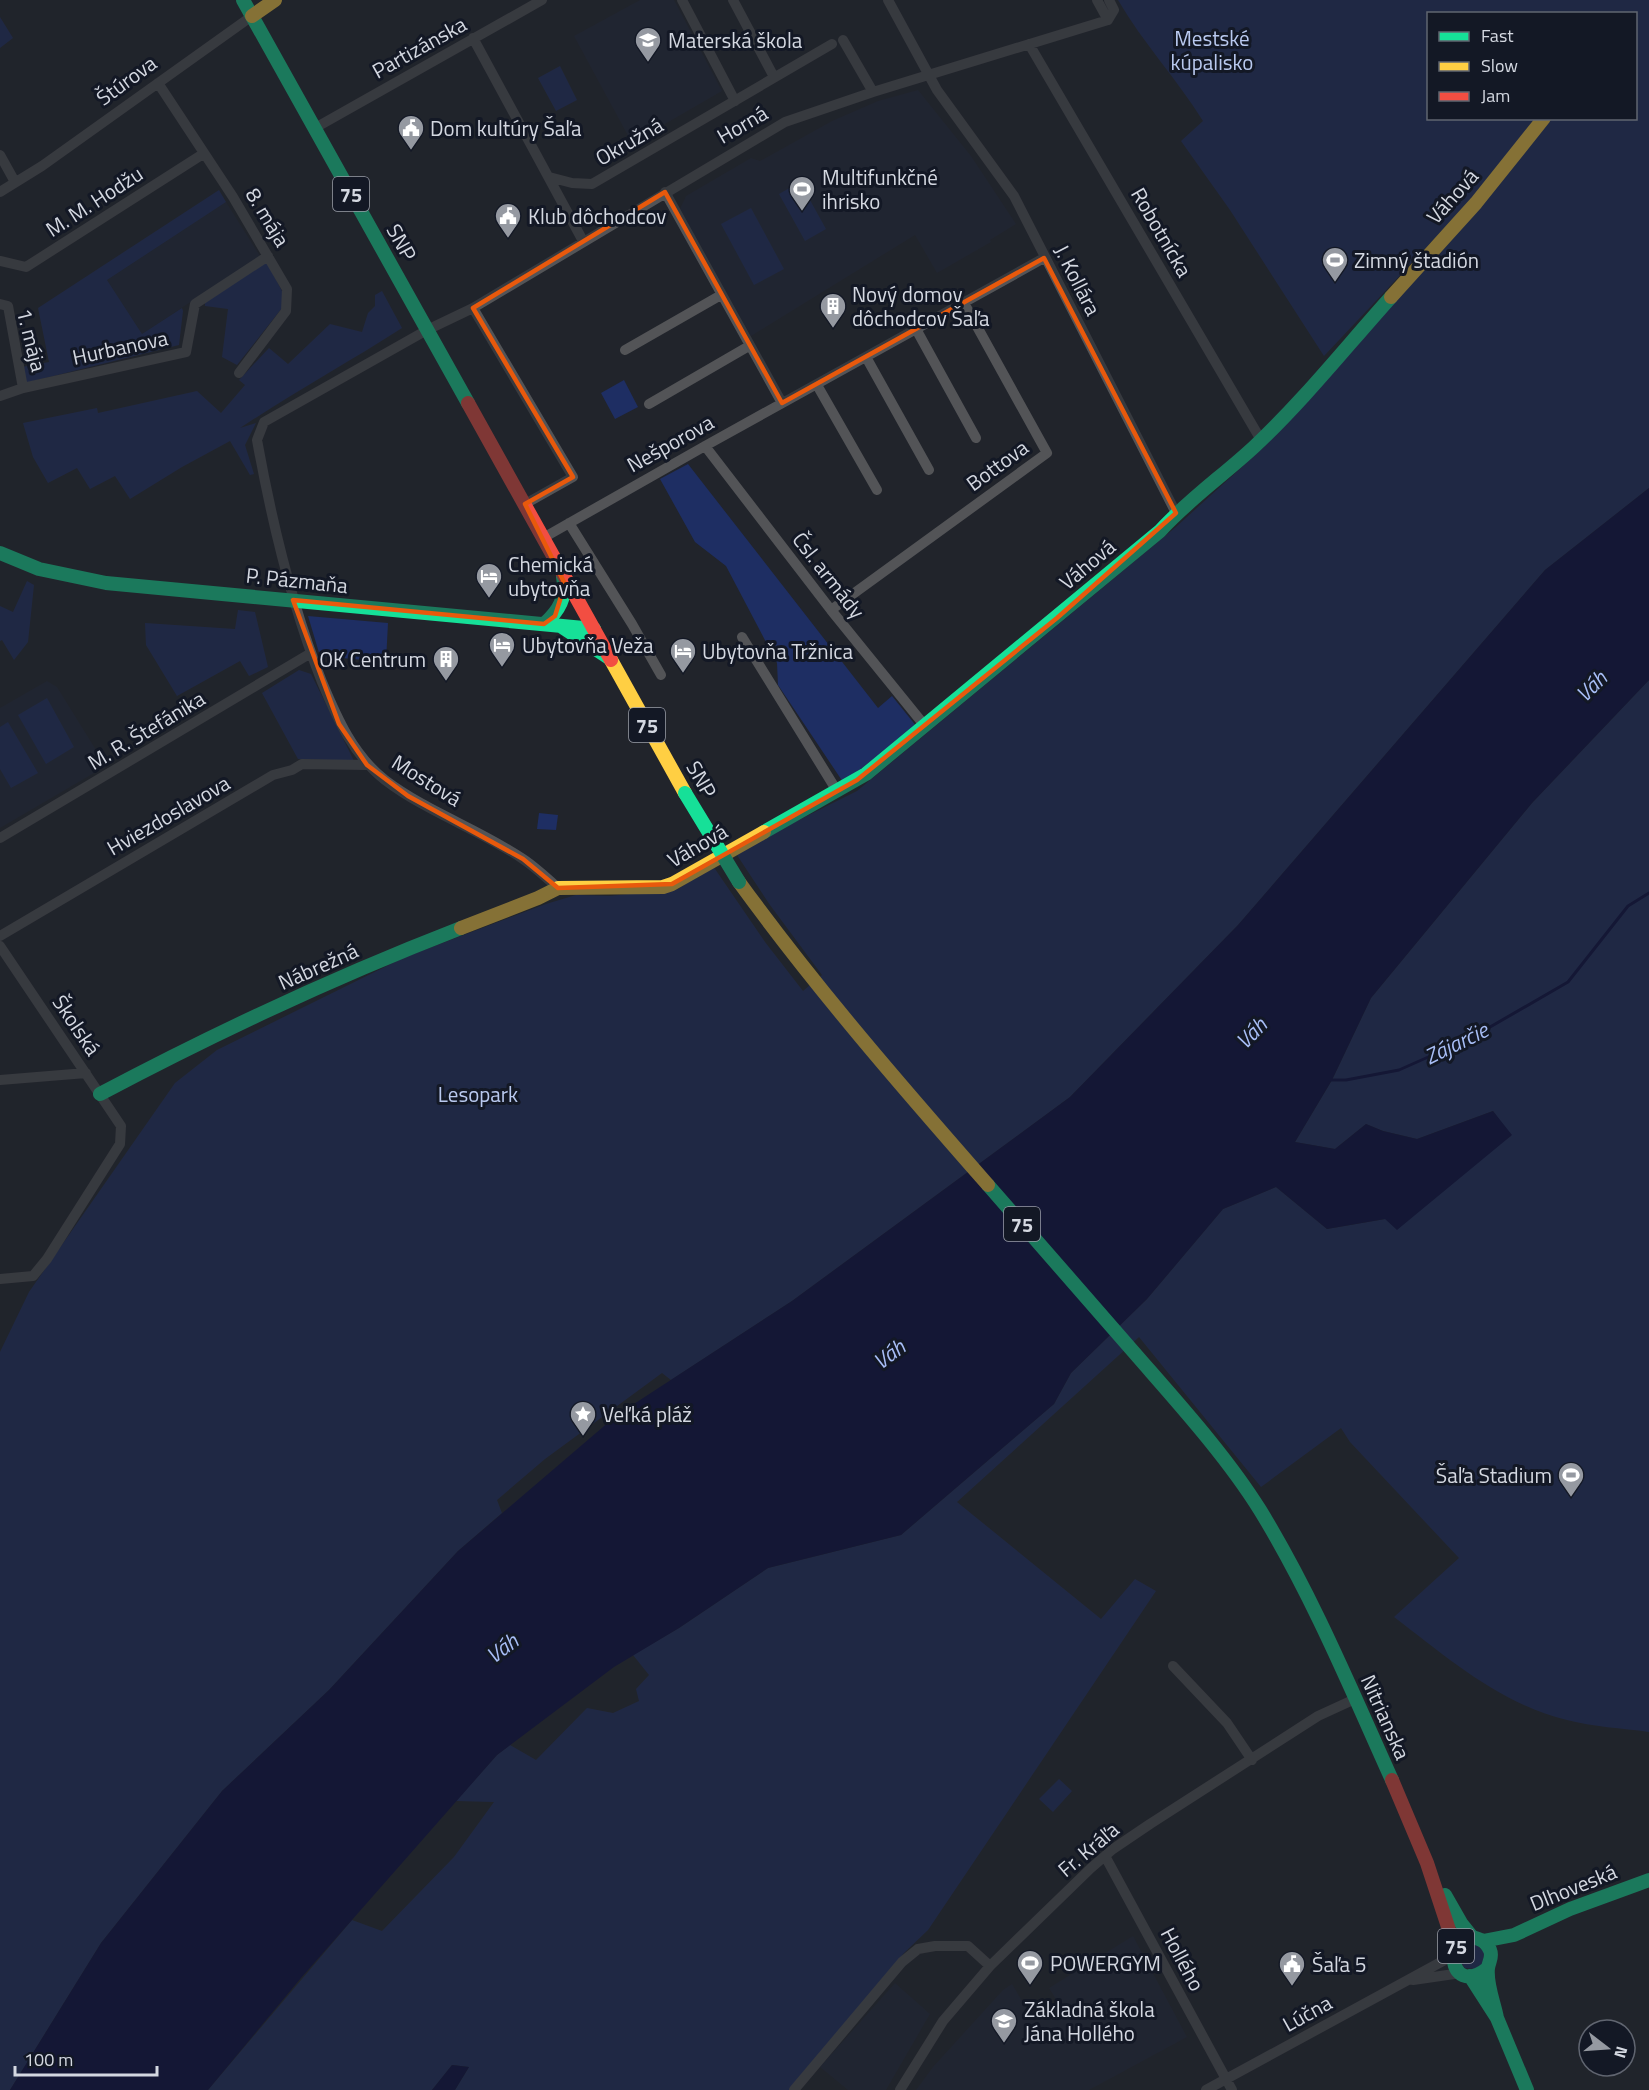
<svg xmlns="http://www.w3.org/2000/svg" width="1649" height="2090" viewBox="0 0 1649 2090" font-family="'Titillium Web',sans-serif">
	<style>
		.built { fill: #202738 }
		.green { fill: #1e2e63 }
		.water { fill: #060840 }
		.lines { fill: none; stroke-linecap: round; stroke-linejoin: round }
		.stream { stroke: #060840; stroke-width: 3 }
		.street { stroke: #535457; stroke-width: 10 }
		.fast { stroke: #16e098; stroke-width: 14 }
		.slow { stroke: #ffcf43; stroke-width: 14 }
		.jam { stroke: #f24e42; stroke-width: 14 }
		.fast-bridge { stroke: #16e098; stroke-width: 14 }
		.marked { fill: none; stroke: #e8590c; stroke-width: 4.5; stroke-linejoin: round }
		.labels { text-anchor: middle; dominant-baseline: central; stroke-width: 6; stroke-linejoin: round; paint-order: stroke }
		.shield { fill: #131825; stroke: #9a9ea9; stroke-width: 1.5 }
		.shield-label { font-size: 20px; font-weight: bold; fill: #d4d8e1 }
		.park-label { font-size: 21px; fill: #b9c9ef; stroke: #131825 }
		.poi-label { font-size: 21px; fill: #d4d8e1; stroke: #131825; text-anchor: start }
		.street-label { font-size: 21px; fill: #d4d8e1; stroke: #131825 }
		.water-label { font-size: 22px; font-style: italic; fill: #a7bdf5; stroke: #131825 }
	</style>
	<rect width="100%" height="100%" fill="#21242b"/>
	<!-- built -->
	<path class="built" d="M640 0H674L722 91 632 143 574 36Z
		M918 90 971 156 1016 224 990 240 991 242 937 273 915 235 751 336 680 209 686 196 751 158 760 161 832 121 878 101Z
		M226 202 260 256 142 334 107 280Z
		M47 681 57 687 106 766 0 828V708Z
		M1133 1936 1187 2037 1089 2090H916L933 2067 1003 1990 1012 1984 1034 2021 1060 2006 1049 1988Z
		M895 1983 930 2014 886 2090H848L820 2067Z"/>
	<!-- green -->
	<path class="green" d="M1118 0H1649V488L1545 570 1238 925 1070 1097 792 1301 671 1380 662 1373 545 1459 497 1500 502 1513 458 1551 329 1690 222 1791 101 1943 10 2090H0V1352L29 1292 175 1083 217 1050 403 958 546 904 576 895 610 896 678 889 713 866 765 942 803 991 822 975 770 905 735 852 857 791 1176 527 1264 447 1476 209 1552 119 1636 118V14H1428V118L1540 119 1469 202 1324 356 1230 210 1181 141 1203 121C1177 79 1143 43 1118 0Z
		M0 17 13 38 0 48Z
		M560 66 577 100 556 111 538 78Z
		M800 182 826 229 805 241 779 194Z
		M219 190 226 202 107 280 142 334 182 308 183 311 179 345 25 383 22 367 49 362 38 308Z
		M751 208 784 269 754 285 721 224Z
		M266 260 284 295 282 308 237 365 222 357 228 309 205 306V301Z
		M382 291 402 328C349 362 293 393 240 428L256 423 245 445 254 474 250 475 230 441 182 467 130 499 115 476 90 489 77 468 48 483 33 457 23 423 97 408 98 413 197 391 221 413 245 385 239 380 269 348 288 364 330 324 362 332 368 313 375 306V295Z
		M624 380 638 407 615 419 601 393Z
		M688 464 878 708 892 696 917 727 843 782 778 685 777 663 726 566 695 542 660 479Z
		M27 581 34 585 28 642 14 660 2 640 0 641V606L13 612Z
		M238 610 255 612 268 667 249 676 240 661 177 696 146 645 145 623 235 629Z
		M308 616 388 623 386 662 320 656Z
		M299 670 311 674 354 761 298 759 262 693Z
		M1649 680V1732C1622 1728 1593 1727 1567 1720 1500 1704 1448 1658 1394 1617L1459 1558 1350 1442 1341 1428 1261 1487 1139 1337 957 1502 1101 1619 1135 1579 1156 1591 928 1930 904 1953 793 2090H455L469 2067 452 2065 432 2090H208L352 1920 382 1931 454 1857 494 1802 456 1801 497 1755 510 1745 536 1760 587 1708 613 1713 639 1701 636 1689 649 1675 633 1655 679 1628 768 1568 901 1535 1054 1404 1071 1373 1147 1299 1223 1209 1276 1187 1327 1229 1385 1219 1511 1136 1493 1111 1417 1139 1383 1131 1366 1124 1335 1149 1295 1142 1332 1080 1371 998 1532 803Z
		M47 698 74 747 46 764 18 715Z
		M8 722 38 773 11 788 0 769V727Z
		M539 813 558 815 556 830 537 829Z
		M1059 1779 1072 1791 1053 1812 1039 1799Z
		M1476 1944 1484 1952 1483 1963 1476 1969 1465 1968 1458 1959 1460 1948Z"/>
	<!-- water -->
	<path class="water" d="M1649 488V680L1532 803 1371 998 1332 1080 1295 1142 1335 1149 1366 1124 1383 1131 1417 1139 1493 1111 1512 1135 1397 1230 1385 1219 1327 1229 1276 1187 1223 1209 1147 1299 1071 1373 1054 1404 901 1535 768 1568 679 1628 614 1667 497 1755 301 1978 208 2090H10L101 1943 222 1791 329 1690 458 1551 617 1415 792 1301 1070 1097 1238 925 1545 570Z
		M452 2065 469 2067 455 2090H432Z"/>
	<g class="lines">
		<!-- stream -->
		<path class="stream" d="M1330 1080H1346L1399 1070 1471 1038 1568 982 1628 906 1649 893"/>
		<!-- street -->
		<path class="street" d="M682 0 735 101
			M733 0 774 77
			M888 0 937 90 1014 196 1176 513
			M1097 0 1108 20
			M473 38 583 241
			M843 40 873 92
			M1029 44 1261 440
			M158 83 233 197 287 289 286 311 239 373
			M315 128 542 0
			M0 155 15 182
			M549 177 572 183 592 184 832 44
			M0 192 42 166 252 16
			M665 192 782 403
			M1 261 26 267 203 154
			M0 304 8 306 23 388
			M473 308 573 477 525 504
			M916 329 976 438
			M625 350 721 295
			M866 357 929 470
			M817 385 877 490
			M0 396 23 388 186 352 195 304 268 256
			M649 404 749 346
			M705 446 831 610 925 726
			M569 523 632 624 661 675
			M543 538 705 446 1044 258
			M831 610 1047 453 964 303
			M742 637 837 791
			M0 838 311 653
			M558 888C547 878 535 867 523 859 479 829 427 812 385 780 353 755 337 718 322 682 291 604 272 523 257 440L264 422 427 330 473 308 785 122 873 92 1108 20 1114 10 1109 0
			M0 936 273 775 292 770 302 764 367 765
			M0 946 121 1126 120 1144 47 1259 33 1276 0 1279
			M0 1080 86 1073
			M1173 1666 1227 1723 1252 1760
			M1105 1856 1232 2090
			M1413 1980 1461 1973
			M794 2090 902 1962 918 1949 935 1946H968L990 1966
			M900 2090 943 2021 990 1966 1091 1868 1113 1849 1150 1824 1318 1716 1355 1699
			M1206 2090 1452 1956"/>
		<!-- fast -->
		<path class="fast" d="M243 0 468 403
			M0 553 39 569 106 583 594 629
			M544 624C559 611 567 597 563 577
			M562 627 609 658
			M764 832 866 774 1160 531C1189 499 1224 475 1255 446 1304 400 1346 347 1391 297
			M100 1094C217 1032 337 976 461 928
			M988 1185C1038 1243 1088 1300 1138 1357 1179 1404 1227 1457 1260 1510 1312 1595 1351 1689 1392 1780
			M1445 1895 1461 1923 1473 1938
			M1483 1941 1514 1935 1570 1909 1649 1880
			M1488 1968C1445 2002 1442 1921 1481 1940 1485 1942 1488 1946 1490 1950 1493 1957 1489 1961 1488 1968 1486 1984 1494 2002 1497 2018
			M1470 1976 1497 2018 1527 2090"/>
		<!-- slow -->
		<path class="slow" d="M252 16 275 0
			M1391 297 1476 203 1544 118
			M611 660 685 793
			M739 882C816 988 902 1087 988 1185
			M461 928 538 898 558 888 663 887 672 884 764 832"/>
		<!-- jam -->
		<path class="jam" d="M468 403 611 660
			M1392 1780 1427 1863 1455 1948"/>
		<!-- fast-bridge -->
		<path class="fast-bridge" d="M685 793 739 882"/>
	</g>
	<!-- marked area -->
	<path d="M0 0H1649V2090H0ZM665 192 782 403 1044 258 1176 513 1057 618 857 780 672 884 558 888 523 859 408 796 367 765 339 724 293 600 544 624 555 616 565 584 525 504 573 477 473 308Z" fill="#21242b" fill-opacity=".55" fill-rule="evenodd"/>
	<path class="marked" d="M665 192 782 403 1044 258 1176 513 1057 618 857 780 672 884 558 888 523 859 408 796 367 765 339 724 293 600 544 624 555 616 565 584 525 504 573 477 473 308Z"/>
	<!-- icons -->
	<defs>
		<g id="school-pin" transform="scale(1.35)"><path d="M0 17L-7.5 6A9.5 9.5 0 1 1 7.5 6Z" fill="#9599a1" stroke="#131825"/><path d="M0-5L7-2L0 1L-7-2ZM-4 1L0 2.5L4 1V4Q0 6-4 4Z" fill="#fff"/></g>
		<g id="civic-pin" transform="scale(1.35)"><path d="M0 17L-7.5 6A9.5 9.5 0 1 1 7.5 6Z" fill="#9599a1" stroke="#131825"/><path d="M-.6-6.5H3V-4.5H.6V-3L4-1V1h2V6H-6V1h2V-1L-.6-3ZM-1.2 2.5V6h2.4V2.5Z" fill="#fff"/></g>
		<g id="stadium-pin" transform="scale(1.35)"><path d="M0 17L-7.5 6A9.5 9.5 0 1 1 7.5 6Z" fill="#9599a1" stroke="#131825"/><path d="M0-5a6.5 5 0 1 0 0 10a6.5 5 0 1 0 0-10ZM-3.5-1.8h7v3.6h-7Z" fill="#fff"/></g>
		<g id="building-pin" transform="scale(1.35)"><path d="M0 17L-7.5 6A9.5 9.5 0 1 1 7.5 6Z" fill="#9599a1" stroke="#131825"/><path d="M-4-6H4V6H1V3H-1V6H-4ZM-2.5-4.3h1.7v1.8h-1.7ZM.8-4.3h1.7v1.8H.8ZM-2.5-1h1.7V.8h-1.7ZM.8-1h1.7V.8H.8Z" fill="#fff"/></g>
		<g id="hotel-pin" transform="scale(1.35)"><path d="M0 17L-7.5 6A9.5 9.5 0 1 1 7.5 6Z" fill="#9599a1" stroke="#131825"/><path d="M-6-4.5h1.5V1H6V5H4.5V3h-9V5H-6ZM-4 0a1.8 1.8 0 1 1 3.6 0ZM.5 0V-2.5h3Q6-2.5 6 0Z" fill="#fff"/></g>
		<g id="sight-pin" transform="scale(1.35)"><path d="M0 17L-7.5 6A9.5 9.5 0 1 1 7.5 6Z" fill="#9599a1" stroke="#131825"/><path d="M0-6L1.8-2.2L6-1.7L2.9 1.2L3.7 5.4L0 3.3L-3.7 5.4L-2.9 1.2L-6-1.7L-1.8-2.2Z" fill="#fff"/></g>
	</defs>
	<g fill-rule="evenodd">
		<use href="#school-pin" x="648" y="40"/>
		<use href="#civic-pin" x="411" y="128"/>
		<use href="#stadium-pin" x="802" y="189"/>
		<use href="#civic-pin" x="508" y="216"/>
		<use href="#stadium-pin" x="1335" y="260"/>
		<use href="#building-pin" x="833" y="306"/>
		<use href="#hotel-pin" x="489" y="576"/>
		<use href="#hotel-pin" x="502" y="645"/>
		<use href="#hotel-pin" x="683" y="651"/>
		<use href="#building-pin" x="446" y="659"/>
		<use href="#sight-pin" x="583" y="1414"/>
		<use href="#stadium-pin" x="1571" y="1475"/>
		<use href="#stadium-pin" x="1030" y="1963"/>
		<use href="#civic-pin" x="1292" y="1964"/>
		<use href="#school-pin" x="1004" y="2021"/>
	</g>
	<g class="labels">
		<!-- shield labels -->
		<g class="shield">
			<rect x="333" y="177" width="36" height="34" rx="4.5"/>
			<rect x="629" y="708" width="36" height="34" rx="4.5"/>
			<rect x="1004" y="1207" width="36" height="34" rx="4.5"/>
			<rect x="1438" y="1929" width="36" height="34" rx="4.5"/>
		</g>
		<g class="shield-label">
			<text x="351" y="194">75</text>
			<text x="647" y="725">75</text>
			<text x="1022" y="1224">75</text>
			<text x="1456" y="1946">75</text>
		</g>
		<!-- park labels -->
		<g class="park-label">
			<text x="1212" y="38">Mestské<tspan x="1212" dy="24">kúpalisko</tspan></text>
			<text x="478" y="1094">Lesopark</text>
		</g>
		<!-- poi labels -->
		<g class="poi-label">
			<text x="668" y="40">Materská škola</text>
			<text x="430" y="128">Dom kultúry Šaľa</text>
			<text x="822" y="177">Multifunkčné<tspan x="822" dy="24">ihrisko</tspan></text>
			<text x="528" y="216">Klub dôchodcov</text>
			<text x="1354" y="260">Zimný štadión</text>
			<text x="852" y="294">Nový domov<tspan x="852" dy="24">dôchodcov Šaľa</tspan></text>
			<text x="508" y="564">Chemická<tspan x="508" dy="24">ubytovňa</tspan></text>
			<text x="522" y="645">Ubytovňa Veža</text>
			<text x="702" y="651">Ubytovňa Tržnica</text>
			<text x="426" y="659" text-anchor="end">OK Centrum</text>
			<text x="602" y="1414">Veľká pláž</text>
			<text x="1552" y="1475" text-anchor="end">Šaľa Stadium</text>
			<text x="1050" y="1963">POWERGYM</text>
			<text x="1312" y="1964">Šaľa 5</text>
			<text x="1024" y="2009">Základná škola<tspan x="1024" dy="24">Jána Hollého</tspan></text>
		</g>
		<!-- street labels -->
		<g class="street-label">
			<text transform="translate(419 47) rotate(-29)">Partizánska</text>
			<text transform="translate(126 80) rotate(-36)">Štúrova</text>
			<text transform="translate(742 124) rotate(-30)">Horná</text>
			<text transform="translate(629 141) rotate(-30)">Okružná</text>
			<text transform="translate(1452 196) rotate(-48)">Váhová</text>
			<text transform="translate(94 201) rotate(-33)">M. M. Hodžu</text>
			<text transform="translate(268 217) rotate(59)">8. mája</text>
			<text transform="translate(1162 232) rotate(60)">Robotnícka</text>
			<text transform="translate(402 242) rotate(61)">SNP</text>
			<text transform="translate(1078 280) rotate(63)">J. Kollára</text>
			<text transform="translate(32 340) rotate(76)">1. mája</text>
			<text transform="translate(120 347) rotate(-12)">Hurbanova</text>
			<text transform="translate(670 443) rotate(-29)">Nešporova</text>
			<text transform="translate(997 465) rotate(-36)">Bottova</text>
			<text transform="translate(1087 564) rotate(-40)">Váhová</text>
			<text transform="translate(829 575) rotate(52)">Čsl. armády</text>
			<text transform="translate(297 580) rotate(6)">P. Pázmaňa</text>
			<text transform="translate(146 730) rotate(-31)">M. R. Štefánika</text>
			<text transform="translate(702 779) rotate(60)">SNP</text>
			<text transform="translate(427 780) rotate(32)">Mostová</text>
			<text transform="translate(168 815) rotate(-30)">Hviezdoslavova</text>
			<text transform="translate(697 845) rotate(-30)">Váhová</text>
			<text transform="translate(318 966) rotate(-24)">Nábrežná</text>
			<text transform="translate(77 1025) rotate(56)">Školská</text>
			<text transform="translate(1386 1717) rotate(66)">Nitrianska</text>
			<text transform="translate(1088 1849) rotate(-40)">Fr. Kráľa</text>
			<text transform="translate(1573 1887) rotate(-22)">Dlhoveská</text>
			<text transform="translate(1183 1959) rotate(62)">Hollého</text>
			<text transform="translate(1307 2013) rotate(-29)">Lúčna</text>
		</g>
		<!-- water labels -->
		<g class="water-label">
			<text transform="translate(1591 686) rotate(-45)">Váh</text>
			<text transform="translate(1251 1033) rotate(-46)">Váh</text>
			<text transform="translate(1456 1043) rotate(-26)">Zájarčie</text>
			<text transform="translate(889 1354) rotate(-37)">Váh</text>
			<text transform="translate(502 1648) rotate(-37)">Váh</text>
		</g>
	</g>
	<!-- legend -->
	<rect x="1427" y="12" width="210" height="108" fill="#131825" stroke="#606570" stroke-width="1.5"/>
	<rect x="1439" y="32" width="30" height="9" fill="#16e098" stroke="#606570" stroke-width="1.5"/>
	<text x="1481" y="42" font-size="18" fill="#d4d8e1">Fast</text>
	<rect x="1439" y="62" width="30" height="9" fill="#ffcf43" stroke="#606570" stroke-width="1.5"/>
	<text x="1481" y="72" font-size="18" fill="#d4d8e1">Slow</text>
	<rect x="1439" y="92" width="30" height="9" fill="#f24e42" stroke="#606570" stroke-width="1.5"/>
	<text x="1481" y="102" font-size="18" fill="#d4d8e1">Jam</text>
	<!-- north arrow -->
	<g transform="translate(1607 2048) rotate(107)"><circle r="28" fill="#131825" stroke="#606570" stroke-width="1.5"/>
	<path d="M0-4.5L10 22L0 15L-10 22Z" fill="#9599a1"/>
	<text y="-9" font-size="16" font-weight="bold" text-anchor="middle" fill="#d4d8e1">N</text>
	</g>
	<!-- scale -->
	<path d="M15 2066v9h142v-9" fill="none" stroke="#d4d8e1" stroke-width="3"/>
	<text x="24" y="2066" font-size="18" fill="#d4d8e1" stroke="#131825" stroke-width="4.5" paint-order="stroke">100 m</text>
</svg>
